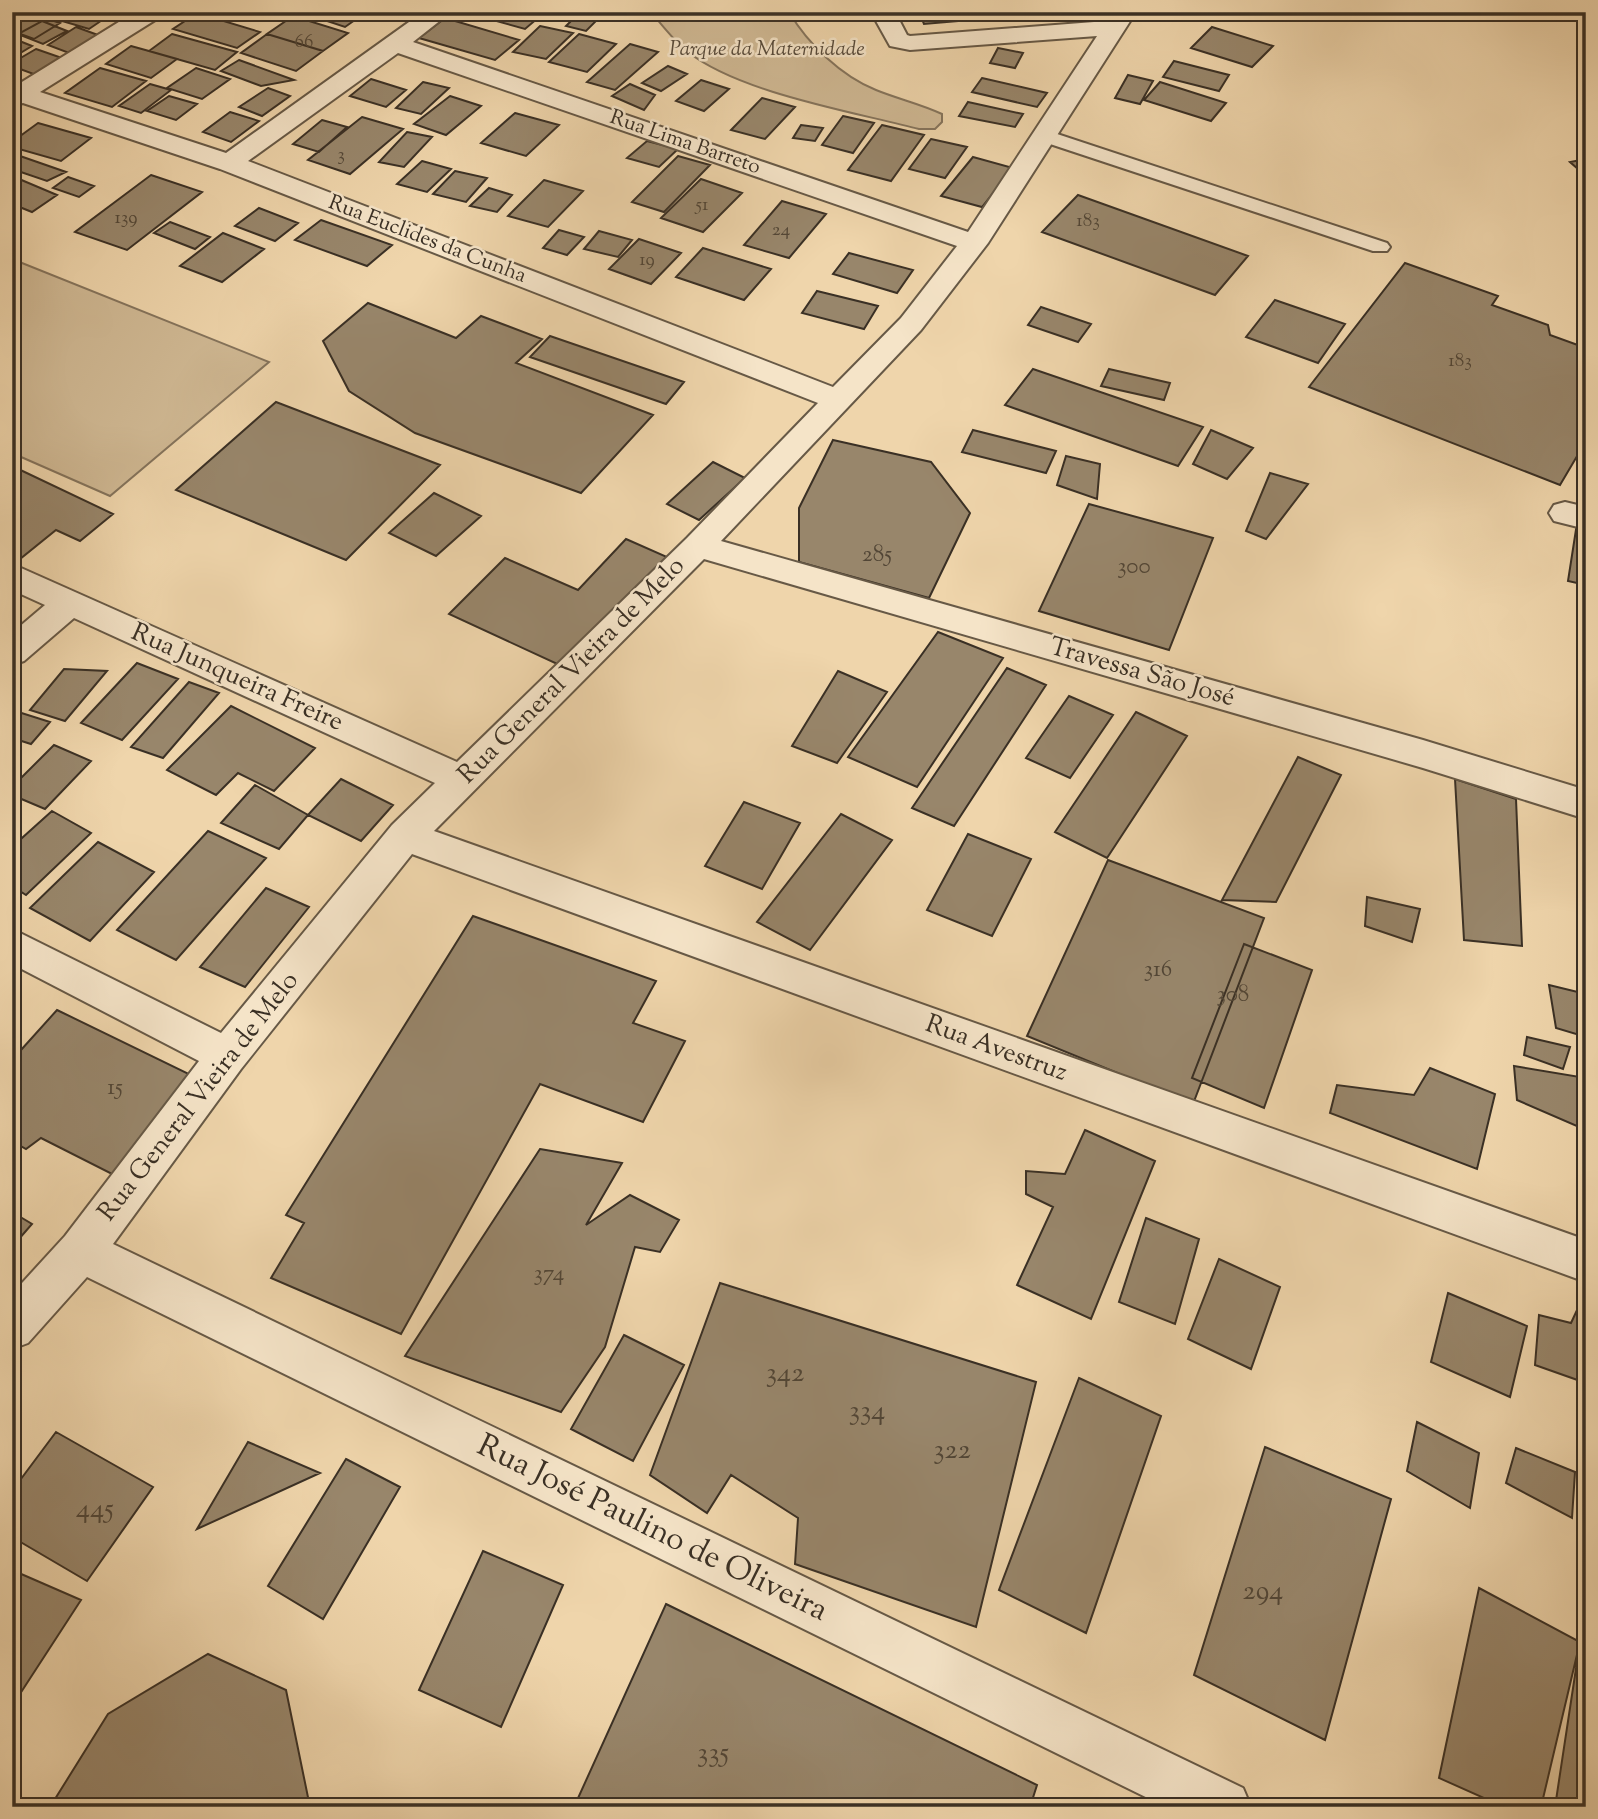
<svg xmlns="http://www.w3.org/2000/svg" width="1598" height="1819" viewBox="0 0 1598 1819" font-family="'Sorts Mill Goudy',serif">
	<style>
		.green { fill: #d0b994; stroke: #85745c; stroke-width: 2 }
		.building { fill: #98866b; stroke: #3a3025; stroke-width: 2 }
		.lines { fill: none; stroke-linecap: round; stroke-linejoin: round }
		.service-casing { stroke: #675946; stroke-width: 4 }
		.minor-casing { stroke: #675946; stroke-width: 4 }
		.service { fill: #f5e4c8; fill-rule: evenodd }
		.minor { fill: #f5e4c8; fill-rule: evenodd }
		.labels { text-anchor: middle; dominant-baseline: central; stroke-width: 5; stroke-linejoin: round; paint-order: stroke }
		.far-number-label { font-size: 19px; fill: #524636 }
		.far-park-label { font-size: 21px; font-style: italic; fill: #584b3b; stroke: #f5e4c8 }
		.far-street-label { font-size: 21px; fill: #3a3025; stroke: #f5e4c8 }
		.number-label { font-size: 23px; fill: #524636 }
		.street-label { font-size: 26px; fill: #3a3025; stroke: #f5e4c8 }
		.near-number-label { font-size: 28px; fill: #524636 }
		.near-street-label { font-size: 32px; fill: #3a3025; stroke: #f5e4c8 }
	</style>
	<rect width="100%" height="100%" fill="#efd5ab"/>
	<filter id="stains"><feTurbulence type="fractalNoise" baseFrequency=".00286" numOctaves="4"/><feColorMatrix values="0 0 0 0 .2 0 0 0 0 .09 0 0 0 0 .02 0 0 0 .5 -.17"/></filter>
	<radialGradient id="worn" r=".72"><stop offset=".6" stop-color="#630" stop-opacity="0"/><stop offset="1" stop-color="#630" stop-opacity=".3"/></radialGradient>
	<!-- green -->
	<path class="green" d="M651 12H789C808 44 841 76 876 90 898 99 921 104 942 114V122L935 129H919C854 112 740 93 688 52 674 41 663 26 651 12Z
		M12 259 269 362 110 496 12 453Z"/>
	<!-- building -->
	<path class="building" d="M28 12 60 23 34 39 12 31V21Z
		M41 12H84L70 21Z
		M46 12H114L89 29 42 15Z
		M300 12H354L362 15 345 27Z
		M464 12H545L525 29Z
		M919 12H1002L1004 17 924 24Z
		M197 13 260 32 237 48 173 29Z
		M577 15 598 19 586 31 566 26Z
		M293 16 348 33 323 51 267 34Z
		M445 18 519 40 495 60 419 38Z
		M42 21 67 31 43 44 18 34Z
		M540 26 573 33 546 59 513 52Z
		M76 27 98 35 69 53 48 45Z
		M1212 27 1273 46 1252 67 1191 48Z
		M172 34 237 52 215 70 149 51Z
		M267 34 323 51 296 71 241 53Z
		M579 34 616 44 587 72 549 62Z
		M12 38 32 46 12 58Z
		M630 44 658 52 615 90 587 82Z
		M131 46 149 51 177 59 151 78 106 64Z
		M998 48 1023 53 1015 68 990 63Z
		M36 49 62 58 36 75 12 66V63Z
		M239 60 294 80 261 86 221 71Z
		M1174 61 1229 75 1219 91 1163 77Z
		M668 66 687 74 661 91 642 83Z
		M100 68 146 81 112 107 65 93Z
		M196 68 230 79 202 99 167 88Z
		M1128 75 1153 81 1140 104 1115 98Z
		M982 78 1047 93 1037 107 972 92Z
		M371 79 406 90 386 107 350 96Z
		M701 80 729 89 704 111 676 101Z
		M423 82 449 88 421 114 396 108Z
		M1160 82 1226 103 1211 121 1144 100Z
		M150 84 171 90 141 113 119 106Z
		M630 84 655 95 644 110 612 96Z
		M268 88 290 96 262 116 239 107Z
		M169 96 197 104 176 120 147 111Z
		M450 96 481 106 446 135 414 124Z
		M762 98 795 107 765 139 731 130Z
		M968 102 1023 114 1015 127 959 116Z
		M230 112 259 121 231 142 203 132Z
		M515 113 559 125 526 156 481 143Z
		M843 116 874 123 853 153 822 145Z
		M362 117 403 129 350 174 308 160Z
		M322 120 347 127 319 152 293 144Z
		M38 123 91 138 61 161 12 147V142Z
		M801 125 823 128 815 141 793 138Z
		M882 125 924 135 891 181 848 170Z
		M407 132 432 137 404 167 379 162Z
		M931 139 967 147 945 178 909 169Z
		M647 141 678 149 659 167 627 158Z
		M20 156 66 172 47 181 12 169V161Z
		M678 156 710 165 664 212 632 202Z
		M973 157 1013 168 982 207 941 196Z
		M1586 159V176L1570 162Z
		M422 161 451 169 427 192 397 184Z
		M455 171 487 178 466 202 433 194Z
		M151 175 202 192 127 250 75 232Z
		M12 176 57 195 32 212 12 204Z
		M68 177 94 186 79 197 53 188Z
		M701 179 742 193 703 232 661 218Z
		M544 180 583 191 548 227 508 216Z
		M489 188 512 195 497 212 470 206Z
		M1078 195 1248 256 1215 295 1042 232Z
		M782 201 826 214 789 258 744 245Z
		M259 208 298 223 275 241 235 226Z
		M321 220 392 245 367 266 295 240Z
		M170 222 210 237 195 249 154 233Z
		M559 230 584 237 567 255 543 248Z
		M599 231 632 240 618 257 584 249Z
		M223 233 264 249 222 282 180 266Z
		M639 239 681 253 651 284 609 269Z
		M703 248 771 269 744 300 676 277Z
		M849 253 913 270 897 293 833 274Z
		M1405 263 1498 296 1492 305 1548 325 1550 335 1586 348V441L1560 485 1309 387Z
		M817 291 878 306 864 329 802 313Z
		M1275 300 1345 324 1318 363 1246 337Z
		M368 303 456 338 481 316 542 339 516 363 653 415 581 493 415 433 349 391 323 341Z
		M1041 307 1091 324 1078 342 1028 325Z
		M550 336 684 382 666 404 530 357Z
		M1033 369 1203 427 1178 466 1005 405Z
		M1109 369 1170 383 1164 400 1101 386Z
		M276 402 440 465 346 560 176 490Z
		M973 430 1056 451 1046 473 962 452Z
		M1211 430 1253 448 1227 479 1193 464Z
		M833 440 931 462 970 513 929 598 799 562V508Z
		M1066 456 1100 464 1097 499 1057 485Z
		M713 462 745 478 699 520 667 504Z
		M12 466 113 514 80 541 56 530 20 559 12 555Z
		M1270 473 1308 484 1266 539 1246 531Z
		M434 493 481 516 436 556 389 533Z
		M1089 504 1213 538 1169 650 1039 611Z
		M1577 523 1586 526V585L1568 581Z
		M626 539 667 557 566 668 449 614 505 558 578 590Z
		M938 632 1003 658 917 787 848 757Z
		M137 663 178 679 122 740 81 723Z
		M1007 668 1046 685 954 826 912 808Z
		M64 669 107 671 65 721 30 710Z
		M838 671 887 692 837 763 792 746Z
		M189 682 219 693 163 758 131 747Z
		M1069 696 1113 715 1070 778 1026 758Z
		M231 706 315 748 274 791 238 773 216 795 167 770Z
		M12 710 50 722 31 744 12 738Z
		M1136 712 1187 736 1107 858 1055 832Z
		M54 745 91 761 45 809 12 795V787Z
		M1298 757 1341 775 1276 902 1222 900Z
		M341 779 393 805 361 841 308 815Z
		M1455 779 1516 799 1522 946 1464 940Z
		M255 785 308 815 279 849 221 823Z
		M744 802 800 823 762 889 705 866Z
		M52 811 91 833 26 895 12 886V847Z
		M841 814 892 840 810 950 757 922Z
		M208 831 266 858 176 960 117 930Z
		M968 834 1031 859 992 936 927 910Z
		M98 842 154 872 90 941 30 908Z
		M1108 860 1264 918 1193 1104 1027 1036Z
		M266 888 309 907 245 987 200 967Z
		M1367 897 1420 909 1412 942 1365 926Z
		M473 916 656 981 633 1023 685 1041 643 1122 540 1084 401 1334 271 1278 304 1223 286 1215Z
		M1244 944 1312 970 1264 1108 1192 1078Z
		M1549 985 1586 994V1037L1556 1028Z
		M57 1010 193 1076 114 1175 41 1138 26 1149 12 1141V1060Z
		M1527 1037 1570 1047 1563 1069 1524 1055Z
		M1514 1066 1586 1078V1130L1517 1100Z
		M1430 1068 1495 1094 1477 1169 1330 1113 1337 1085 1414 1095Z
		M1085 1130 1155 1161 1091 1319 1017 1285 1053 1207 1026 1194V1171L1065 1174Z
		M540 1149 622 1163 586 1225 630 1195 679 1220 660 1252 635 1247 605 1347 561 1412 405 1356Z
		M12 1212 32 1224 12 1247Z
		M1146 1218 1199 1239 1175 1324 1119 1302Z
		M1219 1259 1280 1287 1251 1369 1188 1339Z
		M720 1283 1036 1382 976 1627 795 1564 798 1518 731 1475 707 1513 650 1475Z
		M1448 1293 1527 1326 1510 1397 1431 1362Z
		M1586 1307V1383L1535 1365 1539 1315 1571 1323 1578 1308Z
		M624 1335 684 1365 633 1461 571 1429Z
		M1079 1378 1161 1416 1086 1633 999 1590Z
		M1417 1422 1479 1453 1470 1508 1407 1471Z
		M56 1432 153 1487 87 1581 12 1537V1491Z
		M248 1442 320 1473 197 1529Z
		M1265 1447 1391 1499 1325 1740 1194 1675Z
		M1516 1448 1575 1472 1572 1518 1506 1483Z
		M346 1459 400 1487 323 1619 268 1586Z
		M483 1551 563 1585 501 1727 419 1690Z
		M12 1570 81 1600 16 1700 12 1698Z
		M1479 1588 1580 1642 1541 1807H1504L1439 1778Z
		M666 1604 1037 1785 1030 1807H574Z
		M1580 1642 1586 1645V1807H1555Z
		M208 1654 286 1690 310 1807H50L108 1714Z"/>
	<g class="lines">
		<!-- service casing -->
		<g class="service-casing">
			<path id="service" d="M1045 130 1387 243 1390 247 1387 251H1373L1038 140 1036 136 1038 132Z"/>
		</g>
		<!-- minor casing -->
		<g class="minor-casing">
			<path id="minor" d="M135 12H164L160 17 40 92 226 153 423 12H451L413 42 968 232 1097 36 910 50 890 46 871 12H895L907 35 910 36 1107 21 1112 12H1136L988 243 921 330 721 541 1423 740 1586 790V819L1423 768 704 559 434 831 1586 1240V1282L412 854 241 1069 113 1244 1243 1788 1251 1807H1166L87 1277 28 1343 12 1349V1294L65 1236 199 1061 12 964V929L221 1033 392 825 435 783 74 618 24 661 12 665V633L45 605 12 590V564L457 762 687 538 818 403 220 169 23 103 12 106V84L17 85ZM398 53 957 246 901 318 833 387 248 161Z
				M1565 502 1586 507V529L1554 521 1549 513 1554 505Z"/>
		</g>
		<!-- service -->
		<use href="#service" class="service"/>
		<!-- minor -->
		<use href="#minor" class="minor"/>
	</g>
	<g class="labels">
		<!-- far-number labels -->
		<g class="far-number-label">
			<text x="304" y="42">66</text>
			<text x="341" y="155">3</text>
			<text x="702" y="205">51</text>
			<text x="126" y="218">139</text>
			<text x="1088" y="221">183</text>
			<text x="781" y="230">24</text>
			<text x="647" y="260">19</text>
			<text x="1460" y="361">183</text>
		</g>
		<!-- far-park labels -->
		<g class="far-park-label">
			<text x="767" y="50">Parque da Maternidade</text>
		</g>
		<!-- far-street labels -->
		<g class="far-street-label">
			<text transform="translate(685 143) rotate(19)">Rua Lima Barreto</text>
			<text transform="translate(427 240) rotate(21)">Rua Euclides da Cunha</text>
		</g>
		<!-- number labels -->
		<g class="number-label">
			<text x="877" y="555">285</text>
			<text x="1134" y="567">300</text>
			<text x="1158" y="970">316</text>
			<text x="1233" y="995">308</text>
			<text x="115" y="1088">15</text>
			<text x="549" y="1274">374</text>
		</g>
		<!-- street labels -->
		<g class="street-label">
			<text transform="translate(572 671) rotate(-45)">Rua General Vieira de Melo</text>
			<text transform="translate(1142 673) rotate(16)">Travessa São José</text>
			<text transform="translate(237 678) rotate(24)">Rua Junqueira Freire</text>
			<text transform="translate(996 1049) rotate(20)">Rua Avestruz</text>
			<text transform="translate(199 1097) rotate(-52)">Rua General Vieira de Melo</text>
		</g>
		<!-- near-number labels -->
		<g class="near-number-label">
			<text x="785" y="1374">342</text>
			<text x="867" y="1412">334</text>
			<text x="952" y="1451">322</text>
			<text x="95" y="1510">445</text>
			<text x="1263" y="1592">294</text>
			<text x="713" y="1754">335</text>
		</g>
		<!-- near-street labels -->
		<g class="near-street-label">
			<text transform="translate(652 1529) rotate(26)">Rua José Paulino de Oliveira</text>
		</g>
	</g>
	<!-- margin -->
	<rect width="1598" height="1819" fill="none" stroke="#efd5ab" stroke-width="42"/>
	<rect x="14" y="14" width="1570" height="1791" fill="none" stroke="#3a3025" stroke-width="3.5"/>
	<rect x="21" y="21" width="1556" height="1777" fill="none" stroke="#3a3025" stroke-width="2"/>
	<rect width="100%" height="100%" filter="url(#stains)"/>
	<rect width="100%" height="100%" fill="url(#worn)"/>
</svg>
